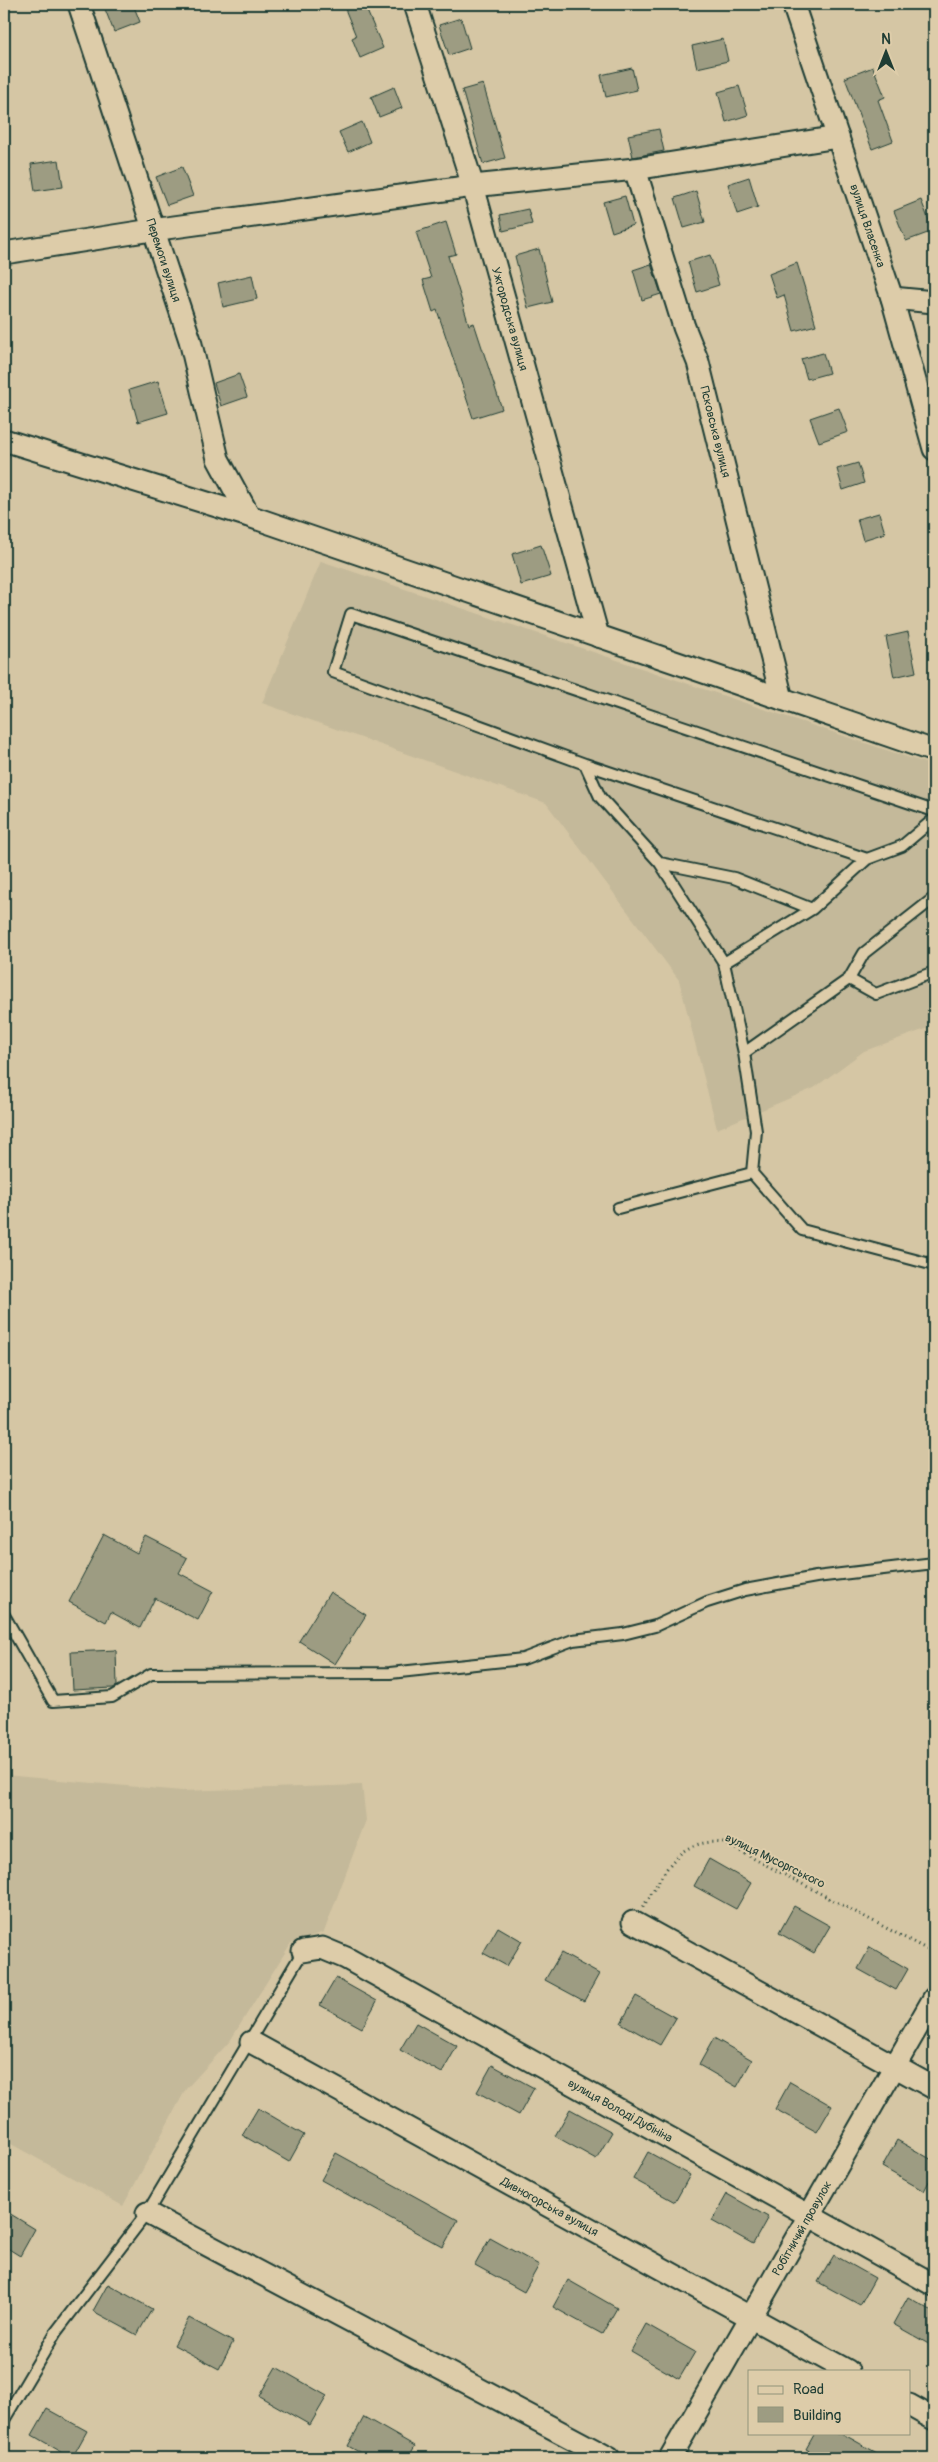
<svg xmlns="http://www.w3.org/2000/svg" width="938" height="2462" viewBox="0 0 938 2462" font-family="Pangolin,sans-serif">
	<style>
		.built { fill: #c4b99a }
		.building { fill: #9d9c82; stroke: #1f3d34 }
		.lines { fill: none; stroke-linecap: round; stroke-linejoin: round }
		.lane-casing { stroke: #1f3d34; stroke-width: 14 }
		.street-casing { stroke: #1f3d34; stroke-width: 25 }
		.path { stroke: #1f3d34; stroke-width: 3; stroke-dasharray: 1 4; stroke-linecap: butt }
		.lane { stroke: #ddcca9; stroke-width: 10 }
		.street { stroke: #ddcca9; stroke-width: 21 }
		.labels { text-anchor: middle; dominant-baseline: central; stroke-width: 4; stroke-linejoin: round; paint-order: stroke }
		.street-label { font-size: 12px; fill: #1f3d34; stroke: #ddcca9 }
	</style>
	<rect width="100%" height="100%" fill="#d5c6a4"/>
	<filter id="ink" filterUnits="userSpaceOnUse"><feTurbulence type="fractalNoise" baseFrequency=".02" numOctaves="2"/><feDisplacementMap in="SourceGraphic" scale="10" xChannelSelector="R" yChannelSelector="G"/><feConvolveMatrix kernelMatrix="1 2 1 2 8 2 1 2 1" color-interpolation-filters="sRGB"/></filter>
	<g filter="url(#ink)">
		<!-- built -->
		<path class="built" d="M321 561 934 766V1026L864 1051 814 1088 717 1129 679 980 546 803 262 703Z
			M4 1775 182 1791 362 1785 366 1820 324 1932 291 1943 230 2041 186 2089 123 2206 4 2140Z"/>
		<!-- building -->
		<path class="building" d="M103 4H133L140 22 114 32Z
			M343 4H364L383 48 360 58 352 38 356 36Z
			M461 18 470 48 449 55 439 25Z
			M723 39 728 61 697 68 692 46Z
			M873 67 885 97 878 100 893 141 872 149 845 78Z
			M632 68 637 90 606 97 601 75Z
			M483 84 505 158 483 164 462 90Z
			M739 86 748 115 726 122 718 92Z
			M394 87 402 108 379 117 371 97Z
			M362 122 370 142 348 152 339 132Z
			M659 129 664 151 633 157 628 135Z
			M59 160 63 187 35 191 31 164Z
			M182 167 193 196 167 205 156 177Z
			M749 177 758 207 737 214 728 184Z
			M696 191 705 222 684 228 675 198Z
			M625 196 633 225 612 232 603 202Z
			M921 200 933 231 906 241 894 211Z
			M528 209 532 224 503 231 500 215Z
			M446 222 456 254 448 256 469 325 474 323 502 409 473 418 437 310 433 312 423 280 431 278 416 232Z
			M539 249 552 302 528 308 515 256Z
			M710 255 719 285 697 292 688 262Z
			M797 263 816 325 794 331 784 295 777 298 769 274Z
			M651 264 661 294 642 300 633 270Z
			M252 275 257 299 223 307 218 283Z
			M823 353 829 373 807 379 801 359Z
			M239 374 247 397 221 406 214 383Z
			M158 381 168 413 138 422 129 390Z
			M839 408 848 432 819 442 810 418Z
			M858 463 864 483 843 490 837 469Z
			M879 513 885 533 863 540 857 519Z
			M541 545 551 576 521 585 512 554Z
			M908 632 916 672 894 677 886 637Z
			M104 1535 137 1553 146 1537 187 1558 179 1573 213 1591 198 1620 155 1598 140 1628 111 1612 106 1622 69 1602Z
			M330 1592 366 1615 335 1664 299 1641Z
			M116 1650 117 1686 113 1688 73 1690 71 1652Z
			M709 1859 751 1883 736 1909 694 1886Z
			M794 1906 830 1926 814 1953 779 1933Z
			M498 1927 522 1941 507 1966 483 1953Z
			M870 1947 908 1969 896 1990 858 1969Z
			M561 1953 599 1974 584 2001 545 1980Z
			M336 1978 377 2001 362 2028 320 2005Z
			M636 1996 676 2018 660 2045 621 2023Z
			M416 2023 457 2046 442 2073 400 2050Z
			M714 2038 752 2060 737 2087 699 2065Z
			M492 2065 534 2088 519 2115 477 2092Z
			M790 2082 832 2106 817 2132 775 2109Z
			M258 2108 304 2135 289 2162 242 2135Z
			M570 2109 612 2132 596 2159 555 2136Z
			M897 2140 934 2161V2172L924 2191 882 2167Z
			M648 2152 690 2175 675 2202 633 2179Z
			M336 2153 458 2220 443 2247 321 2180Z
			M727 2194 768 2217 753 2244 712 2221Z
			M4 2210 35 2229 20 2256 4 2246Z
			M490 2238 539 2265 524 2292 475 2265Z
			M834 2255 875 2278 860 2305 818 2282Z
			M568 2280 617 2308 602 2334 553 2307Z
			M108 2284 152 2309 137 2335 93 2311Z
			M908 2297 934 2312V2347L893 2324Z
			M189 2318 233 2342 219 2369 174 2345Z
			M646 2324 695 2352 679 2379 631 2351Z
			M276 2367 327 2396 310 2425 259 2396Z
			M47 2409 87 2431 72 2458 32 2435Z
			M364 2417 415 2446 408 2458H370L348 2446Z
			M815 2433H841L886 2458H822L806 2449Z"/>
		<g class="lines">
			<!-- lane casing -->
			<g class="lane-casing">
				<path id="lane" d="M585 764 600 797 660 863 724 963
					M934 811 351 614 333 672 585 764 867 859 812 909 724 963 744 1053 756 1131 752 1173 802 1230 934 1265
					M867 859 902 846 934 819
					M660 863 734 878 812 909
					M849 979 876 994 934 972
					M744 1053 849 979 864 953 934 898
					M618 1208 752 1173
					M4 1615 53 1701 112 1697 151 1674 390 1673 523 1659 573 1640 623 1634 655 1626 707 1602 745 1590 816 1577 934 1563
					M4 2420 56 2332 147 2213 303 1951"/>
			</g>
			<!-- street casing -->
			<g class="street-casing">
				<g id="street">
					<path id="s1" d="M79 4 190 340 218 459 249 516"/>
					<path id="s2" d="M415 4 473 186 598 636"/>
					<path id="s3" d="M793 4 892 298 934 449"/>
					<path id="s4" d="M635 169 684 327 698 362 782 699"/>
					<path d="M4 253 152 230 473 186 635 169 838 137"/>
					<path d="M892 298 934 302"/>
					<path d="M4 440 249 516 934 751"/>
					<path d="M633 1922 934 2088"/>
					<path id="s5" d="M303 1951 322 1948 346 1958 934 2285"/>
					<path id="s6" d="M251 2042 848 2371"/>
					<path d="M147 2213 609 2458"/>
					<path d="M909 2405 934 2419"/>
					<path id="s7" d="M670 2458 934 1998"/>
				</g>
			</g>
			<!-- path -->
			<path class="path" d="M643 1907C666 1872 676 1837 724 1843L934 1953"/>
			<!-- lane -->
			<use href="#lane" class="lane"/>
			<!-- street -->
			<use href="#street" class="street"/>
		</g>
	</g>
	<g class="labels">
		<!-- street labels -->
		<g class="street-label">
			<text stroke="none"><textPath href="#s3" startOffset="234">вулиця Власенка</textPath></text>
			<text stroke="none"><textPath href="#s1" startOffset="270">Перемоги вулиця</textPath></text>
			<text stroke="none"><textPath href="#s2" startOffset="329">Ужгородська вулиця</textPath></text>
			<text stroke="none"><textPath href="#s4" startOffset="275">Псковська вулиця</textPath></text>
			<text transform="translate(775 1861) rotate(26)">вулиця Мусоргського</text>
			<text stroke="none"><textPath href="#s5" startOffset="359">вулиця Володі Дубініна</textPath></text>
			<text stroke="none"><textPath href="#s6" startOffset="341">Дивногорська вулиця</textPath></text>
			<text stroke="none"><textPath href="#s7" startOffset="265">Робітничий провулок</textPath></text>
		</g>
	</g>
	<!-- margin -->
	<rect width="938" height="2462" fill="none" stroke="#ddcca9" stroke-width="20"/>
	<rect x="10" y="10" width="918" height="2442" fill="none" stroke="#1f3d34" stroke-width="2" filter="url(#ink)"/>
	<!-- legend -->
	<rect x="748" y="2370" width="162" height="65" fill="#ddcca9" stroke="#91937a"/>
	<rect x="758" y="2386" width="25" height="8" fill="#ddcca9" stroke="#91937a"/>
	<text x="793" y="2394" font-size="15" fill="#1f3d34">Road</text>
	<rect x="758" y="2407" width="25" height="15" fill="#9d9c82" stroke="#91937a"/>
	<text x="793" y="2420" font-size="15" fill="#1f3d34">Building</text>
	<!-- north arrow -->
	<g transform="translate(886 52)" stroke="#ddcca9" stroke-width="4" paint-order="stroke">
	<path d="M0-4L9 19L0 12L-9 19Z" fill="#1f3d34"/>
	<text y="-8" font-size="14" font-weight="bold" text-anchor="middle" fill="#1f3d34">N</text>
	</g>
</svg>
